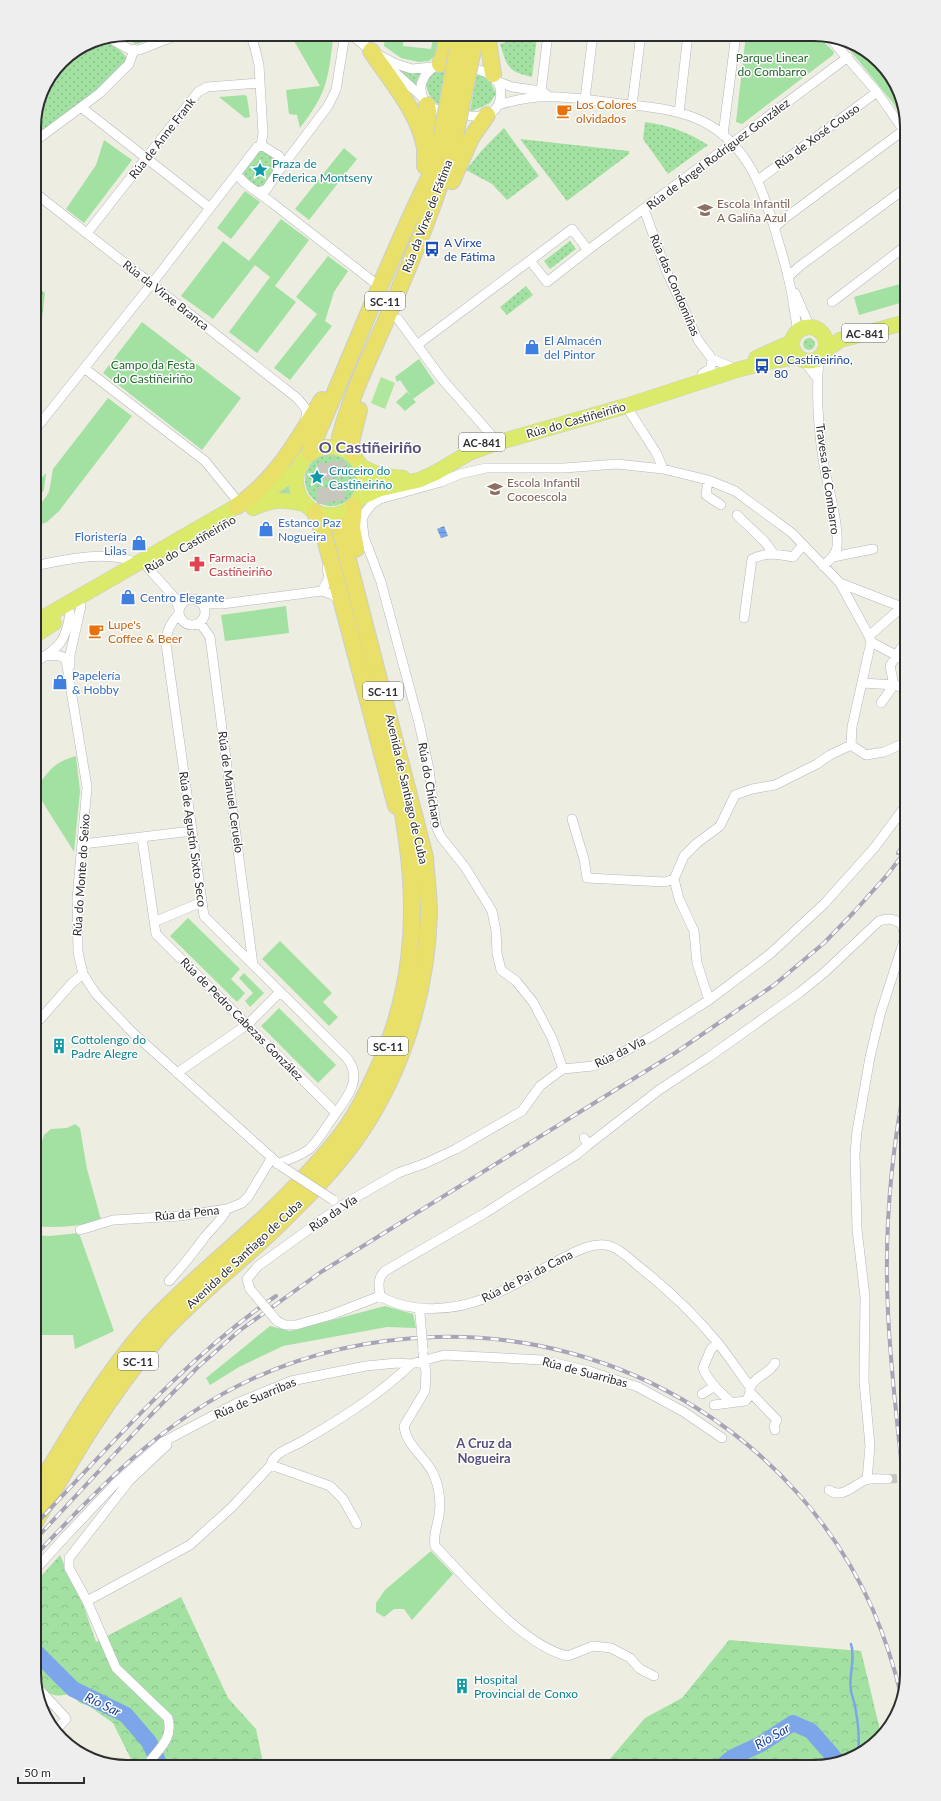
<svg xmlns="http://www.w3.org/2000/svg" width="941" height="1801" viewBox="0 0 941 1801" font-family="Lato,sans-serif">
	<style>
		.grass { fill: #a2e1a2 }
		.forest { fill: url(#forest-crowns) }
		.garden { fill: url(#garden-dots) }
		.pitch { fill: #afe79e }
		.water { fill: url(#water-rules) }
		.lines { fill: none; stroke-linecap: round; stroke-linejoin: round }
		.stream { stroke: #7ca6e9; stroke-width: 2.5 }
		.river { stroke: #7ca6e9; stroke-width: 16 }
		.minor-tunnel { stroke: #c8c7bd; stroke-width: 9; stroke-dasharray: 9 4.5; stroke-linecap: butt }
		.trunk-tunnel { stroke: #c8c7bd; stroke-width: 16; stroke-dasharray: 16 8; stroke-linecap: butt }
		.minor-casing { stroke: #b7b5c0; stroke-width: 10 }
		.primary-casing { stroke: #cdcdcd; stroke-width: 16 }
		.trunk-casing { stroke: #cdcdcd; stroke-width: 18 }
		.minor { stroke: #fff; stroke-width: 9 }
		.primary { stroke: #dbea6b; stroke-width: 15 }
		.trunk { stroke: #e8e068; stroke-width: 16 }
		.rail-casing { stroke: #a8a4b7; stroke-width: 4 }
		.rail { stroke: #fff; stroke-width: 2.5; stroke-dasharray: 8; stroke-linecap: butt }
		.minor-bridge-casing { stroke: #b7b5c0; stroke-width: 10; stroke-linecap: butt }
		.trunk-bridge-casing { stroke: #cdcdcd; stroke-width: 18; stroke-linecap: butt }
		.minor-bridge { stroke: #fff; stroke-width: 9 }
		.trunk-bridge { stroke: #e8e068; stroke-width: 16 }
		.labels { text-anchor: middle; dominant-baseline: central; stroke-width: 3; stroke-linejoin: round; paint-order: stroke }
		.shield { fill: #fff; stroke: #6d6d6d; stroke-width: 1 }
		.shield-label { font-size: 11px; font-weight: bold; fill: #2e2e2e }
		.park-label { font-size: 12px; fill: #20692a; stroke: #fff }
		.food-label { font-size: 12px; fill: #c56008; stroke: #fff; text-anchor: start }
		.street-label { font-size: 12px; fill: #2e2e2e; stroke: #fff }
		.culture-label { font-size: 12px; fill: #0d838f; stroke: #fff; text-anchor: start }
		.education-label { font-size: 12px; fill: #785e54; stroke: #fff; text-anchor: start }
		.transit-label { font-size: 12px; fill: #164399; stroke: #fff; text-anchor: start }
		.shop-label { font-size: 12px; fill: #366cbe; stroke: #fff; text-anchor: start }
		.health-label { font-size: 12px; fill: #be3a42; stroke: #fff; text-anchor: start }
		.neighbourhood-label { font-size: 13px; font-weight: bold; fill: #57507d; stroke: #fff }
		.water-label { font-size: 13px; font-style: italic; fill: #163e9a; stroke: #fff }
		.district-label { font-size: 16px; font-weight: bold; fill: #57507d; stroke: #fff }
		.rim { fill: none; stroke: #2e2e2e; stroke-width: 2 }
	</style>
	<defs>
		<pattern id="forest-crowns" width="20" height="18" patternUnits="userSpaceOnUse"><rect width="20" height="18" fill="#a2e1a2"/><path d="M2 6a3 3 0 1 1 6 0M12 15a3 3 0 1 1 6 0" fill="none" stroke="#8cc18c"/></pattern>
		<pattern id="garden-dots" width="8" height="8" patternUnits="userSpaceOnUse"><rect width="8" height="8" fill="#a2e1a2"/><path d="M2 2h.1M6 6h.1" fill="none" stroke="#8cc18c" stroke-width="1.8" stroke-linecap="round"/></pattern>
		<pattern id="water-rules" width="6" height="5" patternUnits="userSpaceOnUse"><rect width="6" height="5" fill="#7ca6e9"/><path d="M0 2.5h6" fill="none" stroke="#6688bd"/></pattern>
	</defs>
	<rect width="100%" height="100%" fill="#eeede1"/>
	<!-- grass -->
	<path class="grass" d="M290 34H325L333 39C328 82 326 94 300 128L297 115 289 114 286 90 320 86Z
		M385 34H404L403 46 431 49 434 34H443L435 56 429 61 419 62 401 58 384 46Z
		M746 34H816L834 52 833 55 742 124 736 122Z
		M844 43 870 53 900 91 906 123 893 103Z
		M245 95 247 97 250 117 245 118 219 97Z
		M104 140 132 160 84 223 66 209 96 165Z
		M344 148 357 159 309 220 295 209Z
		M245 191 260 202 231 239 217 228Z
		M281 219 309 240 275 286 296 302 257 353 229 332 270 277 255 265 213 319 181 296 223 241 249 261Z
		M328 256 348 271 334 292 325 321 332 326 290 380 274 368 317 314 296 297Z
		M907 282V301L859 315 854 297Z
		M142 322 241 398 202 450 103 373Z
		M419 359 435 383 413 399 416 402 405 411 396 402 407 392 410 395 400 380 397 382 395 377Z
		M108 398 132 416 59 511 47 522 37 526 34 507 43 501 49 492 53 469Z
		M46 473 44 490 34 501V486Z
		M286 606 289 633 225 641 221 615Z
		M76 756 80 791 74 852 35 790C49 771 52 763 76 756Z
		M188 918 240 969 231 979 245 993 237 1002 170 936Z
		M280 941 332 993 323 1002 338 1017 329 1026 262 959Z
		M244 973 264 993 250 1007 245 1001 253 993 239 978Z
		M279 1008 336 1065 318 1083 261 1026Z
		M75 1124 80 1128 87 1169 101 1220C78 1227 58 1228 34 1226V1172L40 1161V1148L44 1135 51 1129 67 1128Z
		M79 1233 114 1331 75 1349 73 1335H34V1235L50 1236Z
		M385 1306 413 1314 416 1328 387 1327 283 1346 239 1367 210 1385 206 1378 270 1326 290 1331Z
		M431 1551 453 1574 412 1620 404 1609H394L384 1617 376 1612V1603L385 1590Z"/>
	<!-- forest -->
	<path class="forest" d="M34 285 45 293 40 336 34 343Z
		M60 1555 84 1607 96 1642 181 1597 228 1698 256 1729 264 1767H135L113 1723 89 1706 80 1703 70 1693C51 1700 48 1692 35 1679L34 1584Z
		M729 1640 861 1651 881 1734 850 1760 814 1767H603L645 1718 682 1698Z"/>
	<!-- garden -->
	<path class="garden" d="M127 34 145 38 155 37V39L136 44 118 36Z
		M532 34H536L537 37 532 77C507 71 508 68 500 44Z
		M101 41C109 42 126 52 127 60L97 90 34 140V121L43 86 61 61Z
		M392 66 421 72 415 86Z
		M448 67 440 106C430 99 418 81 433 72 438 70 443 68 448 67Z
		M477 71 490 80 496 94 490 103 470 112Z
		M645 122C670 126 686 131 708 145L668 174 643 139Z
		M504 128 539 176 507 200 492 184 466 170 483 149Z
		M520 139 629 151V154L567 201Z
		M261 150 275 159 278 163 265 185 256 187 246 179 243 173 245 167Z
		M570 241 576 249 550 269 544 261Z
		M526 286 533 295 507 315 500 307Z
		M803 344a6 6 0 1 1 12 0a6 6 0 1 1-12 0Z
		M305 480a26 26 0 1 1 52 0a26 26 0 1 1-52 0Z
		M290 481 292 494H269Z"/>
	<!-- pitch -->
	<path class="pitch" d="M381 377 395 383 385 409 371 403Z"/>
	<!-- water -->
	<path class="water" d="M444 526 448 536 441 538 437 529Z"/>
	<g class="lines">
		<!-- stream -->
		<path class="stream" d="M851 1644C856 1660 848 1676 851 1691 852 1696 854 1701 855 1706 858 1721 860 1739 858 1754"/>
		<!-- river -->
		<path class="river" d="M34 1650 73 1689 126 1715 149 1742 161 1767
			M721 1767 733 1757 761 1744 793 1723 811 1731 832 1755 837 1762"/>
		<!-- minor-tunnel -->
		<path class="minor-tunnel" d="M888 1479 907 1478"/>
		<!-- trunk-tunnel -->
		<path class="trunk-tunnel" d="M339 525C335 495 336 467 340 437
			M329 527C322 494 324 468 330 436"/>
		<!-- minor casing -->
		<g class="minor-casing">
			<path id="minor" d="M250 34 255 48 259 65 263 134 261 145
				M350 34 374 53
				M109 38 129 49 139 50 180 34
				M830 38 877 92 907 135
				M375 53 396 64 412 69 432 67
				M440 64C448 64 456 66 464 67 483 70 505 74 500 100 499 106 493 113 487 115 476 119 437 112 427 105 424 103 423 99 422 95 418 81 427 70 440 64Z
				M388 66 422 97
				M499 82 512 87 541 91 546 94
				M541 91 548 34
				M585 99 593 34
				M499 105C540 91 574 98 615 103 645 107 677 108 704 122 748 145 763 189 776 233 780 248 785 262 788 277 793 295 794 313 798 331
				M632 105 641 34
				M81 107 210 208
				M679 113 688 34
				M723 135 736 34
				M34 142 100 93 129 64 134 50
				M282 167 328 106 336 90 345 34
				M238 172V176L246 184 271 202 380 287
				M758 180 877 92
				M34 192 297 398C304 406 309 410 305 421
				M644 209 666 270 698 340 712 359 729 366
				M774 228 785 218 904 130
				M87 233 198 92 207 87 259 83
				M588 250 848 57
				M788 277 800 266 907 187
				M795 293 810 327
				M832 302 907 245
				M398 319 442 379 494 438
				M417 345 572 229 588 250 547 282 531 262
				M819 359C816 392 818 426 823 459 827 486 839 521 837 547 836 555 829 561 823 566
				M804 361 817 378
				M84 368 205 461 235 498 237 506
				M702 374 711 368 712 359
				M626 406 657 454 663 469
				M34 431 157 277 257 147 263 146 279 156 283 164 266 190 257 192
				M708 480 706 495 721 505
				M737 515 765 542 773 553
				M833 557 873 549
				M34 566C63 560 109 549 136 563
				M148 568 175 598 179 609
				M322 591 329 578 327 568
				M179 612a13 13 0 1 1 26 0a13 13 0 1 1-26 0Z
				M202 604H222L322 591 333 595 340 600
				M179 614C171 622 166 632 166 644L204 916 346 1057C366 1080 343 1102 331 1120 324 1130 318 1142 308 1150 300 1156 288 1160 277 1164
				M744 618 752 559C766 552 778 554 793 557L803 545
				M200 623 210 637 253 965
				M869 636 902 607
				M871 642 907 661
				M44 656C52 656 61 653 66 660L87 787 77 899 78 952 83 974 96 994 132 1032 281 1166
				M34 663C59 648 66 642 70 613
				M70 666V655L81 606
				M863 683 894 685 907 689
				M881 703 894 685 890 666 901 648 907 643
				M907 734 905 724 907 721
				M851 745 866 755 884 752 907 742
				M572 819 584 859 587 878 665 882 674 879
				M142 838 156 934 336 1113
				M83 844 192 831
				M154 922 202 902
				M709 1000 697 963 694 931 679 899 674 879 684 856 697 843 720 826 735 795 752 789 775 785 817 764 830 755 851 745 852 727 871 642 869 636 840 583
				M34 1026 72 983 83 974
				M563 1069 552 1038 533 1002 516 981 501 970 497 953 496 931 492 911 465 867 441 837 436 826 429 769 419 723 381 582 364 537 362 519 365 513 372 504 380 499 441 482 460 474 486 468H564L617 464 663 469 708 480 735 491 792 533 840 583 907 609
				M177 1073 248 1024 280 992
				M588 1145 659 1090 709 1057 799 993 825 972 879 921C887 918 895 918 902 925L905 937 880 1015 870 1057 857 1131 855 1154 857 1229 865 1297 864 1381 870 1446 867 1480
				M80 1230 113 1220 180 1216 227 1209 242 1203 248 1197 271 1159
				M169 1281C182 1267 193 1253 204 1238 212 1228 221 1221 227 1209
				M250 1289 247 1279 258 1266 341 1206 398 1173 426 1163 456 1149 522 1111 540 1086 563 1069 593 1066 614 1057 651 1037 709 1000 770 954 824 904 875 847 907 804
				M380 1296C411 1314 453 1311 486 1298 512 1288 536 1272 561 1259 575 1252 593 1241 610 1246 620 1249 629 1258 637 1265 665 1287 695 1315 718 1343 729 1357 739 1372 750 1387
				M380 1296C379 1286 377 1278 385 1271L485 1213 576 1155 588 1145 584 1138
				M277 1321 285 1325H296L331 1315 380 1296
				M718 1343 711 1349 703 1368C709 1383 721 1393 732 1403
				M423 1355 426 1372 425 1391 404 1426C406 1445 425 1457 433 1473 439 1486 441 1502 439 1516 437 1526 433 1536 435 1546 467 1579 524 1647 568 1656L593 1646 611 1648 630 1658 640 1669 654 1676
				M751 1393 777 1420 774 1426 775 1430
				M702 1394 715 1386
				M714 1405 745 1401C752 1396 748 1390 752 1384 758 1375 770 1373 775 1363
				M271 1465 330 1486 343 1499 357 1524
				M829 1490C842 1499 853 1486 865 1480 872 1478 881 1479 888 1479
				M34 1571 64 1538 116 1483 163 1442 235 1404 291 1381 366 1366 397 1363 411 1364 444 1355 542 1360 589 1371 638 1387 684 1412 722 1438
				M87 1601 190 1545 232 1507 271 1465C273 1453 290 1448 301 1442 336 1422 383 1392 411 1364
				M36 1686 65 1717 66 1719 57 1729
				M146 1767C156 1750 174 1741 168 1718L116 1668 87 1601 69 1568V1558L130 1480 167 1445"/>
		</g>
		<!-- primary casing -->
		<g class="primary-casing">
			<path id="primary" d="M792 344a17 17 0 1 1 34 0a17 17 0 1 1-34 0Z
				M826 350 840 340 907 322
				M756 358 792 342
				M296 481a34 34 0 1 1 68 0a34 34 0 1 1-68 0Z
				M362 467 381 476 403 478
				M360 498 379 489 419 480 435 473 469 453 496 443 626 406 740 369 773 361 797 357
				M253 508C273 499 282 499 304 504
				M34 623 237 506 262 495 299 469
				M34 636 54 623"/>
		</g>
		<!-- trunk casing -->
		<g class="trunk-casing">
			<path id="trunk" d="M487 34 493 74
				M371 51C390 80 419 112 425 148 425 154 425 160 425 166
				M457 51 460 34
				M472 54 475 34
				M440 64 444 54 448 34
				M427 105 430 125V146
				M452 181 471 138 487 115
				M429 186 442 135
				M340 437C351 395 370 357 387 318 412 259 438 198 455 136
				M310 453 313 443C353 354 387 262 431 174
				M354 455 351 442 359 410
				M237 506C276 480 299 438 322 400
				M354 506 352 528 356 549
				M315 512 324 535 396 806
				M34 1495C69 1436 103 1377 149 1325 185 1286 227 1253 265 1217 294 1189 324 1159 347 1127 358 1111 367 1093 375 1075 412 997 419 919 406 834 404 820 402 806 399 793
				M34 1524C72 1458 109 1394 159 1336 195 1296 238 1264 277 1226 306 1198 337 1167 360 1133 403 1069 427 991 429 913 429 894 426 875 425 857L339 525"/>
		</g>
		<!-- minor -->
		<use href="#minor" class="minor"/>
		<!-- primary -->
		<use href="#primary" class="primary"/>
		<!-- trunk -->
		<use href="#trunk" class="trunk"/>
		<!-- rail casing -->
		<g class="rail-casing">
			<path id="rail" d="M898 853 907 840
				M907 1514C900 1446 891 1379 888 1312 884 1232 891 1151 907 1074
				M34 1526C110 1446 184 1359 276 1296
				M34 1541 150 1416 198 1367 239 1331 321 1272 675 1053 774 985 824 943 854 912 888 874 907 849
				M34 1557C100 1486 163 1420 252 1379 311 1352 372 1339 436 1337 622 1332 797 1439 873 1610 885 1638 894 1666 901 1695"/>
		</g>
		<!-- rail -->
		<use href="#rail" class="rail"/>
		<!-- minor-bridge casing -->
		<g class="minor-bridge-casing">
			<path id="minor-bridge" d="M281 1166 333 1200
				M250 1289 277 1321
				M420 1314 423 1349"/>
		</g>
		<!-- trunk-bridge casing -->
		<g class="trunk-bridge-casing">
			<path id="trunk-bridge" d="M442 135 457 51
				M455 136 472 54"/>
		</g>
		<!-- minor-bridge -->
		<use href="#minor-bridge" class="minor-bridge"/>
		<!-- trunk-bridge -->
		<use href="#trunk-bridge" class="trunk-bridge"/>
	</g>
	<!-- icons -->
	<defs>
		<g id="cafe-bare" transform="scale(1.2)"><path d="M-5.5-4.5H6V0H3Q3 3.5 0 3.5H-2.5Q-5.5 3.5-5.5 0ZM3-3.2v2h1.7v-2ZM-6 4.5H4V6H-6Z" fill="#e8710a" stroke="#fff" stroke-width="2.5" paint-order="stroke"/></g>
		<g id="sight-bare" transform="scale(1.2)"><path d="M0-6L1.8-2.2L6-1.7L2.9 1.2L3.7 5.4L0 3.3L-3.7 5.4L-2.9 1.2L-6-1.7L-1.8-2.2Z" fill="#0f9aa8" stroke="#fff" stroke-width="2.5" paint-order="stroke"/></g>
		<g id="school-bare" transform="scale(1.2)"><path d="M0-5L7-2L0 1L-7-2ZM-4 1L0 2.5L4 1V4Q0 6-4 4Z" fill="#8d6e63" stroke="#fff" stroke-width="2.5" paint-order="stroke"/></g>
		<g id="bus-bare" transform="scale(1.2)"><path d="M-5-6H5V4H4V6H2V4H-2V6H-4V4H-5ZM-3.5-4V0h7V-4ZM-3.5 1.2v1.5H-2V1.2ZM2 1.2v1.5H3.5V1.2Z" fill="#1a4fb4" stroke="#fff" stroke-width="2.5" paint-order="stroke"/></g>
		<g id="shop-bare" transform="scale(1.2)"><path d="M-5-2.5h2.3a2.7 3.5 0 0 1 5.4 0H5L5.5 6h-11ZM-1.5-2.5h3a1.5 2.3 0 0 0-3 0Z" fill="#3f7fe0" stroke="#fff" stroke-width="2.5" paint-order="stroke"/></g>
		<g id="pharmacy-bare" transform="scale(1.2)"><path d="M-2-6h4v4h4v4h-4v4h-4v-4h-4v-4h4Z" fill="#e0444e" stroke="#fff" stroke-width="2.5" paint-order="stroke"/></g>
		<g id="building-bare" transform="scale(1.2)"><path d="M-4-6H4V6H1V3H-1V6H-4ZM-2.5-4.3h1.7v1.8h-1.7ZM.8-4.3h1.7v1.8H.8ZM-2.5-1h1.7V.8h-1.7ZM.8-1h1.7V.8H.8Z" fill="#0f9aa8" stroke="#fff" stroke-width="2.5" paint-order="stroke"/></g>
	</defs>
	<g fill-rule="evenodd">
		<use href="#cafe-bare" x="564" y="111"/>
		<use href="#sight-bare" x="260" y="170"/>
		<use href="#school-bare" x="705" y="210"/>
		<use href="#bus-bare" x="432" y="249"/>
		<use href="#shop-bare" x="532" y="347"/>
		<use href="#bus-bare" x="762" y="366"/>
		<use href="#sight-bare" x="317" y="477"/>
		<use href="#school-bare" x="495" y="489"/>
		<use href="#shop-bare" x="266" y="529"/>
		<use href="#shop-bare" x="139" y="543"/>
		<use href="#pharmacy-bare" x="197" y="564"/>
		<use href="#shop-bare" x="128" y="597"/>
		<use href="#cafe-bare" x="96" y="631"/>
		<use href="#shop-bare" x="60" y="682"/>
		<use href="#building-bare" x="59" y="1046"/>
		<use href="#building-bare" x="462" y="1686"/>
	</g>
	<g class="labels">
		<!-- shield labels -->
		<g class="shield">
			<rect x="365" y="292" width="40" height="18" rx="3"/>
			<rect x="842" y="324" width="46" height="18" rx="3"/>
			<rect x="459" y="433" width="46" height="18" rx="3"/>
			<rect x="363" y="682" width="40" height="18" rx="3"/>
			<rect x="368" y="1037" width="40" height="18" rx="3"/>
			<rect x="118" y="1352" width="40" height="18" rx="3"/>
		</g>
		<g class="shield-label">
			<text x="385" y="301">SC-11</text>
			<text x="865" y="333">AC-841</text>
			<text x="482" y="442">AC-841</text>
			<text x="383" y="691">SC-11</text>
			<text x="388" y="1046">SC-11</text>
			<text x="138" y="1361">SC-11</text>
		</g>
		<!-- park labels -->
		<g class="park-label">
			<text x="772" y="57">Parque Linear<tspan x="772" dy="14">do Combarro</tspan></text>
			<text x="153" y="364">Campo da Festa<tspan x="153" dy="14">do Castiñeiriño</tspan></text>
		</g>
		<!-- food labels -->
		<g class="food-label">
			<text x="576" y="104">Los Colores<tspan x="576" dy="14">olvidados</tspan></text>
			<text x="108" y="624">Lupe's<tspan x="108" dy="14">Coffee &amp; Beer</tspan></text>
		</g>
		<!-- street labels -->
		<g class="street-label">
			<text transform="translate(817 136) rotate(-36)">Rúa de Xosé Couso</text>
			<text transform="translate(162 138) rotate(-52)">Rúa de Anne Frank</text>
			<text transform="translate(718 154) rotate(-37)">Rúa de Ángel Rodríguez González</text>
			<text transform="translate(427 216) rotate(-69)">Rúa da Virxe de Fátima</text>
			<text transform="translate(675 285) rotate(67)">Rúa das Condomiñas</text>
			<text transform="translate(166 295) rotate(38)">Rúa da Virxe Branca</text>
			<text transform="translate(576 420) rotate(-16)">Rúa do Castiñeiriño</text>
			<text transform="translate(828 479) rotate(82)">Travesa do Combarro</text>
			<text transform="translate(190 544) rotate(-30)">Rúa do Castiñeiriño</text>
			<text transform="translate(430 785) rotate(80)">Rúa do Chícharo</text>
			<text transform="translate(407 789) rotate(77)">Avenida de Santiago de Cuba</text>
			<text transform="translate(231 792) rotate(82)">Rúa de Manuel Ceruelo</text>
			<text transform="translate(193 839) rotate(82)">Rúa de Agustín Sixto Seco</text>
			<text transform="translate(81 875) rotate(-86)">Rúa do Monte do Seixo</text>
			<text transform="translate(242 1019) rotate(45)">Rúa de Pedro Cabezas González</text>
			<text transform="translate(620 1052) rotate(-26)">Rúa da Vía</text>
			<text transform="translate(187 1213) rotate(-6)">Rúa da Pena</text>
			<text transform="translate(333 1213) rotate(-34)">Rúa da Vía</text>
			<text transform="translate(244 1254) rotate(-43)">Avenida de Santiago de Cuba</text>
			<text transform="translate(527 1276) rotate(-27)">Rúa de Pai da Cana</text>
			<text transform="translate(585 1372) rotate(15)">Rúa de Suarribas</text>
			<text transform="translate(255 1398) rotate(-23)">Rúa de Suarribas</text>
		</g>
		<!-- culture labels -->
		<g class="culture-label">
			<text x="272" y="163">Praza de<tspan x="272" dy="14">Federica Montseny</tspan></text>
			<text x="329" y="470">Cruceiro do<tspan x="329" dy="14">Castiñeiriño</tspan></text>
			<text x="71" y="1039">Cottolengo do<tspan x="71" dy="14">Padre Alegre</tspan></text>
			<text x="474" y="1679">Hospital<tspan x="474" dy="14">Provincial de Conxo</tspan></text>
		</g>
		<!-- education labels -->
		<g class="education-label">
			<text x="717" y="203">Escola Infantil<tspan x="717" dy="14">A Galiña Azul</tspan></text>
			<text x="507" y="482">Escola Infantil<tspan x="507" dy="14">Cocoescola</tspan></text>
		</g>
		<!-- transit labels -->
		<g class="transit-label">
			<text x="444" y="242">A Virxe<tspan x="444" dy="14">de Fátima</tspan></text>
			<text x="774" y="359">O Castiñeiriño,<tspan x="774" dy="14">80</tspan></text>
		</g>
		<!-- shop labels -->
		<g class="shop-label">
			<text x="544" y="340">El Almacén<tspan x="544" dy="14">del Pintor</tspan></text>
			<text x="278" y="522">Estanco Paz<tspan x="278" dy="14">Nogueira</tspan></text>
			<text x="127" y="536" text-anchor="end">Floristería<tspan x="127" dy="14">Lilas</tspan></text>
			<text x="140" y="597">Centro Elegante</text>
			<text x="72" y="675">Papelería<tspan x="72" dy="14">&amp; Hobby</tspan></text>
		</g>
		<!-- health labels -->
		<g class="health-label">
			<text x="209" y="557">Farmacia<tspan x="209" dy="14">Castiñeiriño</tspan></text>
		</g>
		<!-- neighbourhood labels -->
		<g class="neighbourhood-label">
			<text x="484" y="1443">A Cruz da<tspan x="484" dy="15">Nogueira</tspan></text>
		</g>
		<!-- water labels -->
		<g class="water-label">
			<text transform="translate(103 1704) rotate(26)">Río Sar</text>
			<text transform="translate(772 1736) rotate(-30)">Río Sar</text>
		</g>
		<!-- district labels -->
		<g class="district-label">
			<text x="370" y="446">O Castiñeiriño</text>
		</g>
	</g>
	<!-- crop -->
	<path d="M0 0H941V1801H0ZM127 41H814A86 86 0 0 1 900 127V1674A86 86 0 0 1 814 1760H127A86 86 0 0 1 41 1674V127A86 86 0 0 1 127 41Z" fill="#eee" fill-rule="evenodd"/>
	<path class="rim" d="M127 41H814A86 86 0 0 1 900 127V1674A86 86 0 0 1 814 1760H127A86 86 0 0 1 41 1674V127A86 86 0 0 1 127 41Z"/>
	<!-- scale -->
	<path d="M18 1777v6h66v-6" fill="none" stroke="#2e2e2e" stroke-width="2"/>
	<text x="24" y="1777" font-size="12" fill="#2e2e2e" stroke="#ffffff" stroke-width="3" paint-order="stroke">50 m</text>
</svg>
